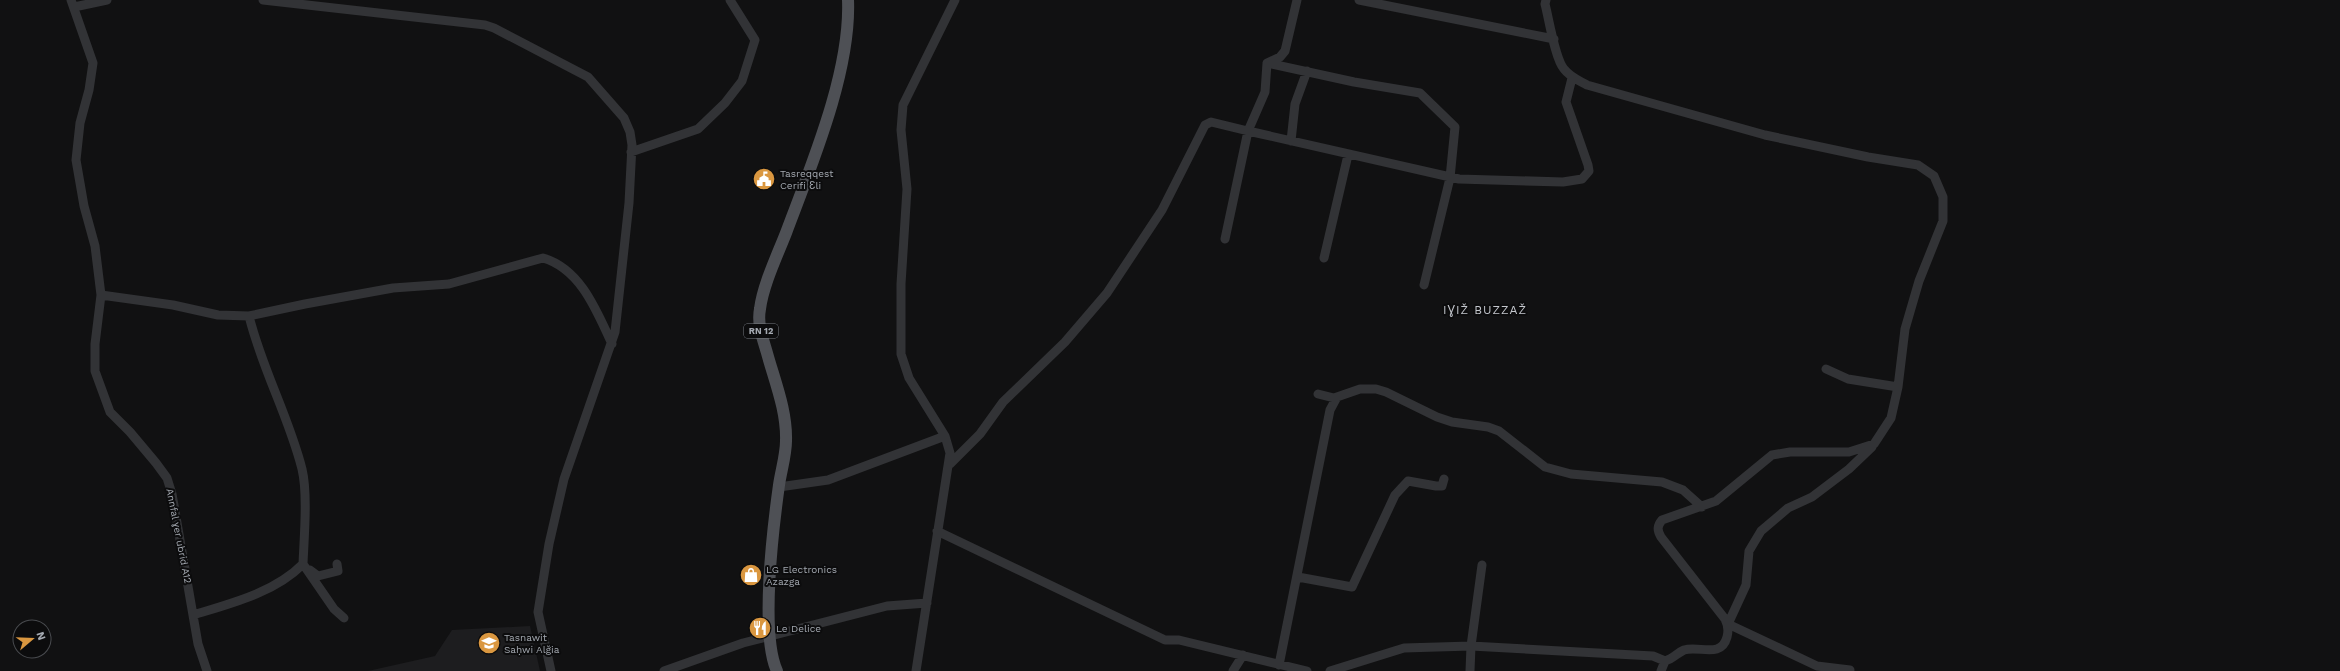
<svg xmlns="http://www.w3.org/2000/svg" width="2340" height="671" viewBox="0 0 2340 671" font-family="'Work Sans',sans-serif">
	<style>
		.built { fill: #1d1d1f }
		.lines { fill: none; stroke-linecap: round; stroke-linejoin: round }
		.minor { stroke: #323336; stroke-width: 9 }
		.major { stroke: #4e5055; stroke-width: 12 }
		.labels { text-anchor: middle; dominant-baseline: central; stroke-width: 4; stroke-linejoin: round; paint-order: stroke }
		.shield { fill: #0c0c0d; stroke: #767a80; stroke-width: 1 }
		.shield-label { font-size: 9px; font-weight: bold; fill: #a4a9b1 }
		.poi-label { font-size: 10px; fill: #a4a9b1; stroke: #0c0c0d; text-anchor: start }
		.street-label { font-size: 10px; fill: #a4a9b1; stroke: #0c0c0d }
		.quarter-label { font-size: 12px; letter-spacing: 1px; fill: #c4c7cd; stroke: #0c0c0d }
	</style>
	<rect width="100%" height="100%" fill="#111112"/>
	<!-- built -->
	<path class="built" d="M530 626 540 671H368L435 656 452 630Z"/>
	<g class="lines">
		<!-- minor -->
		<path class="minor" d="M71 0 93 63 89 90 80 123 76 160 84 206 95 246 101 295 95 344V371L110 412 130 432 156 463 167 478 172 494 198 644 207 671
			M263 0 485 25 494 28 588 77 624 118 630 132 632 145 629 203 615 332 564 479 549 544 538 612 551 671
			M1359 0 1554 39
			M1546 0 1545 4C1549 19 1555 59 1564 69 1570 77 1578 80 1587 85L1765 135 1868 157 1918 165 1934 176 1943 197V221L1919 281 1905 329 1898 387 1891 418 1874 444 1849 452H1790L1772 455 1716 501 1662 520C1657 526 1657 530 1661 537L1725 619C1728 625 1729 630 1727 637 1721 659 1699 645 1684 650 1677 653 1673 659 1665 661L1661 671
			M74 7 107 0
			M1267 63 1354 82 1420 93 1455 127 1450 178 1424 285
			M1291 141 1295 104 1307 71
			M631 152 698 129 725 103 742 81 755 40 730 0
			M1225 239 1248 131 1459 179 1563 182 1582 179 1589 171 1588 165 1566 102 1572 78
			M1324 258 1348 155
			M101 295 173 305 218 315 249 316 305 304 393 288 449 284 543 258C581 269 597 312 612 344
			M1826 369 1848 379 1898 387
			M1318 394 1334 398 1360 389H1376L1386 392 1437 417 1452 422 1488 427 1499 431 1545 467 1571 474 1662 482 1683 490 1702 507
			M950 464 980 434 1003 402 1065 342 1107 293 1162 210 1205 125 1211 122 1248 131 1265 92 1267 63 1280 57 1285 51 1297 0
			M779 487 828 480 945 436
			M937 531 1165 640H1179L1307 671
			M303 564 334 609 344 618
			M310 570 318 576 338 571 337 564
			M1298 577 1352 587 1395 495 1408 481 1436 486H1442L1444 479
			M193 615C232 603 274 593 303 564 304 538 308 494 302 469 289 417 262 369 249 316
			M1279 665 1330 410 1337 397
			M1850 670 1817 666 1728 624 1746 585 1749 551 1761 531 1788 508 1812 497 1849 469 1872 447
			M664 671 743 643 887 606 927 603
			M916 671 950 453 945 436 909 378 901 354V284L907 189 901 130 903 105 955 0
			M1233 671 1243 655
			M1330 671 1404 648 1471 646 1653 656 1665 661
			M1470 671 1471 646 1482 565"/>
		<!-- major -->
		<path class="major" d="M777 671C760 634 773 528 779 485 781 471 786 455 786 441 787 411 775 382 767 353 763 339 757 324 760 309 763 285 777 256 786 233 811 166 851 72 848 0"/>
	</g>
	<!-- icons -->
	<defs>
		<g id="civic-disc" transform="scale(1.15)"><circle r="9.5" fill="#da9740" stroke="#0c0c0d"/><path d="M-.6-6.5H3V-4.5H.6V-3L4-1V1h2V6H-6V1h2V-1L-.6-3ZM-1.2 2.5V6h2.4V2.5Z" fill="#fff"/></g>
		<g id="shop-disc" transform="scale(1.15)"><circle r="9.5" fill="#da9740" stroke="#0c0c0d"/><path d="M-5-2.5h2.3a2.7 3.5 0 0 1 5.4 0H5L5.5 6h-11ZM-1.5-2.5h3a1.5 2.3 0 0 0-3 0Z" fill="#fff"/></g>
		<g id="restaurant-disc" transform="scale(1.15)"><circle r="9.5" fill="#da9740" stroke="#0c0c0d"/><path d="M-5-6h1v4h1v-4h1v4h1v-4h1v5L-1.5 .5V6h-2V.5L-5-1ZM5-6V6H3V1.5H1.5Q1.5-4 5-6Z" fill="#fff"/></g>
		<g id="university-disc" transform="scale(1.15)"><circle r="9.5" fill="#da9740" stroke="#0c0c0d"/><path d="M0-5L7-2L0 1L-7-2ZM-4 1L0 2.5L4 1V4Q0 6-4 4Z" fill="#fff"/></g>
	</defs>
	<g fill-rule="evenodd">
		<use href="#civic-disc" x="764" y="179"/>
		<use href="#shop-disc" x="751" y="575"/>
		<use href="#restaurant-disc" x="760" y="628"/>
		<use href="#university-disc" x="489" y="643"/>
	</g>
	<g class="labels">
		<!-- shield labels -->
		<rect class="shield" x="744" y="324" width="34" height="14" rx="3"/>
		<g class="shield-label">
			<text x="761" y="331">RN 12</text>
		</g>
		<!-- poi labels -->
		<g class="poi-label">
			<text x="780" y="173">Tasreqqest<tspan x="780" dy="12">Cerifi Ɛli</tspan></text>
			<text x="766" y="569">LG Electronics<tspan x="766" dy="12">Azazga</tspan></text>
			<text x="776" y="628">Le Delice</text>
			<text x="504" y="637">Tasnawit<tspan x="504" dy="12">Saḥwi Alǧia</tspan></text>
		</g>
		<!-- street labels -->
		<g class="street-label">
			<text transform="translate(179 536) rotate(79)">Annfal ɣer ubrid A12</text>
		</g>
		<!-- quarter labels -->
		<g class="quarter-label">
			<text x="1485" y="310">IƔIŽ BUZZAŽ</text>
		</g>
	</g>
	<!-- north arrow -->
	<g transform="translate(32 639) rotate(71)"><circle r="19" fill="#0c0c0d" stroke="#494b4f"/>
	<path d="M0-3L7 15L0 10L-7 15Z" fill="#da9740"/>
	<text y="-6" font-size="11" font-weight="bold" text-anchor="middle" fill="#a4a9b1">N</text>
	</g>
</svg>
